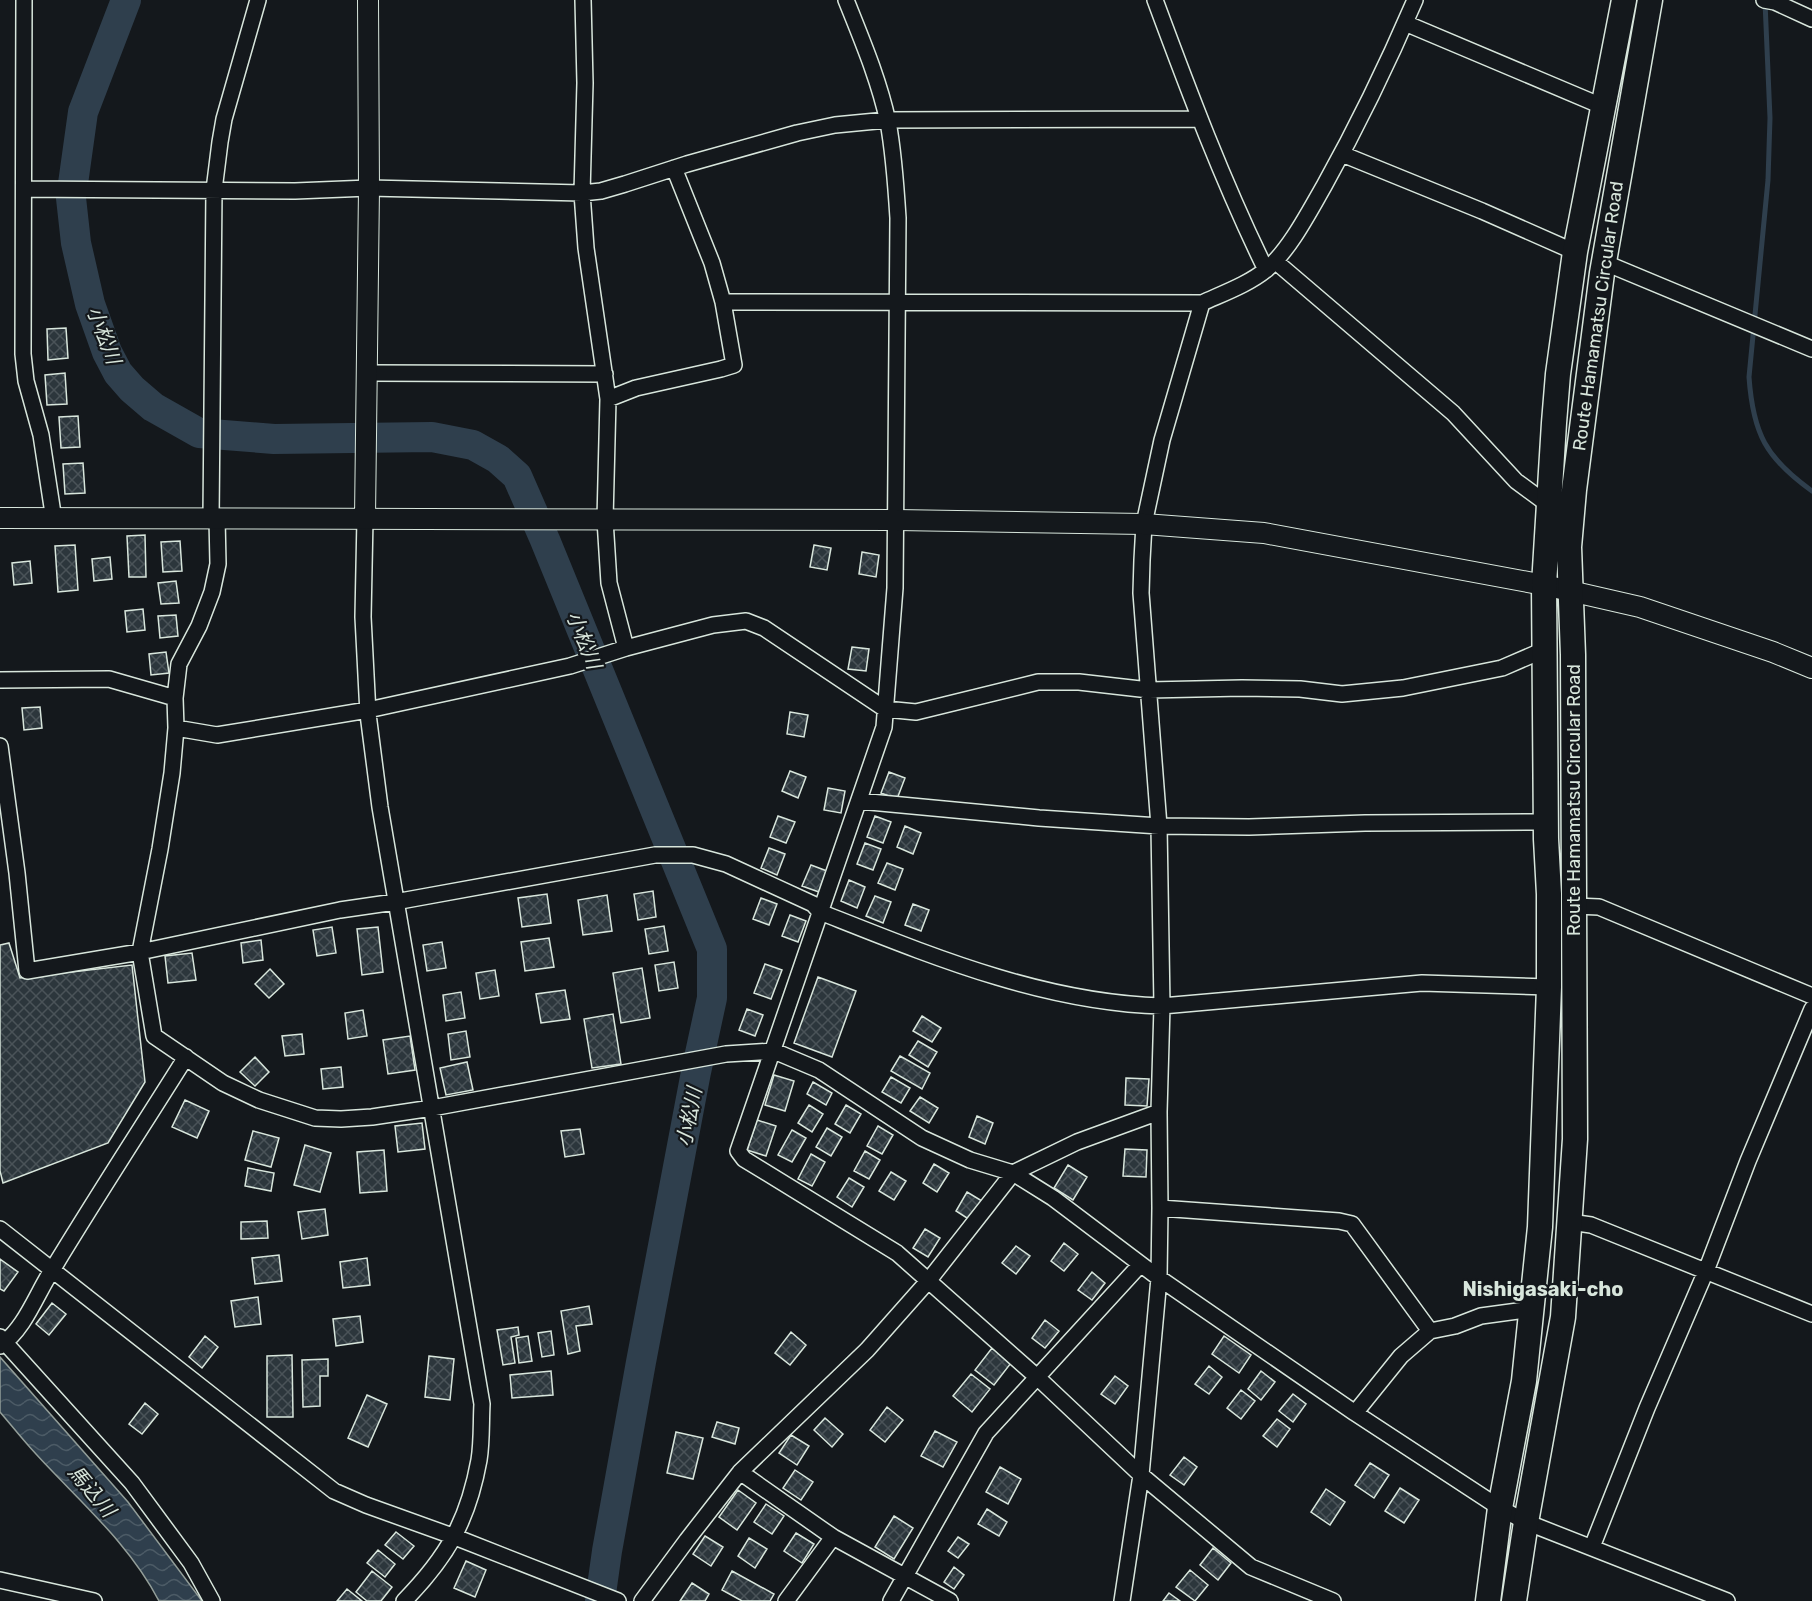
<svg xmlns="http://www.w3.org/2000/svg" width="1812" height="1601" viewBox="0 0 1812 1601" font-family="Rubik,'Noto Sans JP',sans-serif">
	<style>
		.water { fill: url(#water-waves); stroke: #939e99; stroke-width: 1.5 }
		.lines { fill: none; stroke-linecap: round; stroke-linejoin: round }
		.stream { stroke: #2f3f4d; stroke-width: 5 }
		.river { stroke: #2f3f4d; stroke-width: 30 }
		.building { fill: url(#building-cross-hatch); stroke: #d8e6dc; stroke-width: 1.5 }
		.minor-casing { stroke: #d8e6dc; stroke-width: 18 }
		.tertiary-casing { stroke: #d8e6dc; stroke-width: 22 }
		.primary-casing { stroke: #d8e6dc; stroke-width: 27 }
		.minor { stroke: #14181c; stroke-width: 15 }
		.tertiary { stroke: #14181c; stroke-width: 20 }
		.primary { stroke: #14181c; stroke-width: 24 }
		.labels { text-anchor: middle; dominant-baseline: central; stroke-width: 4.5; stroke-linejoin: round; paint-order: stroke }
		.street-label { font-size: 18px; fill: #d8e6dc; stroke: #14181c }
		.water-label { font-size: 20px; font-style: italic; fill: #d8e6dc; stroke: #14181c }
		.neighbourhood-label { font-size: 20px; font-weight: bold; fill: #d8e6dc; stroke: #14181c }
	</style>
	<defs>
		<pattern id="water-waves" width="16" height="10" patternUnits="userSpaceOnUse" patternTransform="scale(1.5)"><rect width="16" height="10" fill="#2f3f4d"/><path d="M0 5q4-4 8 0t8 0" fill="none" stroke="#4c5b66"/></pattern>
		<pattern id="building-cross-hatch" width="8" height="8" patternUnits="userSpaceOnUse" patternTransform="scale(1.5)"><rect width="8" height="8" fill="#2c363c"/><path d="M0 0l8 8M0 8l8-8" fill="none" stroke="#4a5358"/></pattern>
	</defs>
	<rect width="100%" height="100%" fill="#14181c"/>
	<!-- water -->
	<path class="water" d="M0 1357 128 1502 202 1601H159C129 1543 79 1501 36 1454 23 1440 12 1426 0 1412Z"/>
	<g class="lines">
		<!-- stream -->
		<path class="stream" d="M1765 2 1770 118 1768 180 1749 377C1753 434 1766 458 1812 491"/>
		<!-- river -->
		<path class="river" d="M126 0 83 112 71 198 76 243 90 304 107 352 118 373 132 389 153 407 199 433 274 439 432 437 473 445 498 459 517 476 545 540 712 949V998L696 1072 641 1362 607 1551 600 1601"/>
	</g>
	<!-- building -->
	<path class="building" d="M66 328 68 358 48 360 47 329Z
		M65 373 67 404 47 405 45 375Z
		M78 416 80 447 61 448 59 417Z
		M83 463 85 493 65 494 63 464Z
		M145 535 146 577H129L127 536Z
		M180 541 182 571 163 572 161 542Z
		M75 545 78 590 58 592 55 546Z
		M814 545 831 548 827 570 810 567Z
		M862 552 879 555 876 577 859 574Z
		M110 557 112 579 94 581 92 559Z
		M30 561 32 583 14 585 12 563Z
		M176 581 179 603 161 604 158 583Z
		M143 609 145 630 127 632 125 611Z
		M176 615 178 636 160 638 158 616Z
		M852 647 869 649 866 671 848 669Z
		M166 652 169 673 151 675 149 654Z
		M40 707 42 728 24 730 22 708Z
		M790 712 808 715 804 737 787 734Z
		M790 771 806 777 798 798 782 791Z
		M889 772 905 778 897 799 881 793Z
		M828 788 845 791 841 813 824 810Z
		M778 816 795 822 786 843 770 837Z
		M875 816 891 822 883 843 867 837Z
		M905 826 921 833 913 854 897 847Z
		M865 843 881 849 873 870 857 864Z
		M769 848 785 854 777 875 761 868Z
		M887 863 903 869 895 890 878 883Z
		M811 865 827 871 819 892 802 886Z
		M849 880 865 887 857 908 841 901Z
		M653 891 656 917 638 920 634 894Z
		M547 894 551 923 522 927 518 898Z
		M607 895 612 931 583 935 578 900Z
		M875 896 891 902 883 923 866 916Z
		M761 898 777 904 769 925 753 919Z
		M913 904 929 910 921 931 905 925Z
		M790 915 806 921 798 942 782 936Z
		M664 926 668 951 649 954 645 929Z
		M332 927 336 953 317 956 313 930Z
		M378 927 383 972 362 975 357 929Z
		M549 938 554 967 525 971 521 942Z
		M261 940 263 960 243 963 241 943Z
		M442 942 446 968 427 971 423 945Z
		M9 943 20 978 132 965 145 1082 108 1143 3 1183 0 1171V945Z
		M192 953 196 980 168 983 165 956Z
		M674 962 678 988 659 991 655 965Z
		M765 964 782 970 771 999 754 993Z
		M642 968 650 1018 621 1023 613 973Z
		M270 969 284 984 269 998 255 984Z
		M495 970 499 996 480 999 476 973Z
		M818 977 856 991 832 1057 794 1043Z
		M565 990 570 1019 541 1023 536 994Z
		M461 992 465 1018 446 1021 443 995Z
		M747 1009 763 1015 755 1036 739 1030Z
		M363 1010 367 1036 348 1039 345 1013Z
		M613 1014 621 1064 592 1068 584 1019Z
		M922 1016 941 1028 932 1042 913 1031Z
		M466 1031 470 1057 451 1060 448 1034Z
		M302 1034 304 1054 285 1056 282 1036Z
		M410 1036 415 1070 388 1074 383 1040Z
		M918 1041 937 1052 928 1067 909 1055Z
		M900 1056 930 1073 922 1089 891 1071Z
		M255 1057 269 1072 255 1086 240 1072Z
		M467 1062 473 1090 446 1095 440 1068Z
		M341 1067 343 1087 323 1089 321 1069Z
		M774 1075 794 1081 785 1111 765 1105Z
		M891 1077 910 1088 901 1103 882 1092Z
		M1126 1078 1149 1079 1147 1106 1125 1105Z
		M813 1082 832 1093 826 1105 807 1094Z
		M920 1097 938 1108 929 1123 910 1111Z
		M185 1100 209 1111 197 1138 172 1127Z
		M809 1105 823 1114 812 1132 798 1123Z
		M846 1105 861 1114 850 1133 835 1124Z
		M977 1116 993 1123 985 1144 969 1137Z
		M757 1120 776 1126 766 1156 747 1150Z
		M422 1123 425 1149 398 1152 395 1126Z
		M878 1126 893 1135 882 1154 867 1146Z
		M827 1128 842 1137 831 1156 816 1147Z
		M580 1129 584 1154 565 1157 561 1131Z
		M792 1130 806 1138 792 1162 778 1155Z
		M253 1131 279 1138 271 1167 245 1160Z
		M305 1145 331 1153 320 1192 294 1185Z
		M1125 1149 1147 1150 1146 1177 1123 1176Z
		M384 1150 387 1191 360 1193 357 1152Z
		M865 1151 880 1160 869 1179 854 1171Z
		M811 1154 825 1162 812 1186 798 1179Z
		M934 1164 949 1173 937 1192 923 1183Z
		M1068 1165 1087 1177 1073 1200 1054 1188Z
		M248 1168 274 1173 271 1191 245 1186Z
		M891 1172 906 1181 894 1200 879 1191Z
		M849 1178 864 1187 852 1207 837 1197Z
		M967 1192 982 1201 970 1220 956 1211Z
		M325 1209 328 1235 302 1239 298 1212Z
		M267 1221 268 1238 241 1239V1222Z
		M925 1229 940 1238 928 1257 913 1248Z
		M1064 1243 1078 1254 1064 1271 1051 1261Z
		M1016 1246 1030 1256 1016 1274 1002 1263Z
		M279 1255 282 1281 255 1284 252 1258Z
		M367 1258 370 1285 343 1288 340 1262Z
		M0 1259 18 1272 4 1291 0 1289Z
		M1092 1272 1105 1283 1092 1300 1078 1290Z
		M258 1297 261 1324 235 1327 231 1301Z
		M52 1303 66 1314 49 1335 36 1324Z
		M589 1306 592 1324 576 1326 580 1351 568 1354 561 1311Z
		M360 1316 363 1342 336 1346 333 1319Z
		M1045 1320 1059 1331 1045 1348 1032 1338Z
		M518 1327 519 1335 511 1337 515 1363 503 1365 497 1330Z
		M551 1331 554 1355 542 1357 538 1333Z
		M791 1332 806 1345 790 1365 775 1353Z
		M205 1336 218 1347 202 1368 189 1357Z
		M528 1336 532 1361 519 1363 516 1338Z
		M1224 1336 1251 1355 1239 1373 1212 1354Z
		M992 1348 1011 1363 994 1385 975 1370Z
		M292 1355 293 1417H267V1356Z
		M429 1356 454 1359 450 1400 425 1397Z
		M328 1359V1376H320V1406L303 1407 302 1360Z
		M1209 1366 1222 1377 1209 1394 1195 1384Z
		M551 1371 553 1395 512 1398 510 1375Z
		M1261 1371 1275 1382 1261 1400 1248 1389Z
		M971 1374 990 1389 972 1412 953 1396Z
		M1115 1376 1128 1386 1115 1404 1101 1394Z
		M1241 1390 1255 1401 1241 1419 1227 1408Z
		M1293 1394 1306 1404 1293 1422 1279 1411Z
		M367 1395 387 1404 368 1447 348 1438Z
		M145 1403 158 1414 142 1434 129 1424Z
		M887 1407 903 1420 885 1442 870 1430Z
		M825 1418 843 1434 832 1447 814 1430Z
		M1277 1419 1290 1429 1277 1447 1263 1436Z
		M717 1422 739 1428 735 1444 712 1437Z
		M935 1431 957 1442 943 1467 921 1456Z
		M676 1432 703 1438 693 1479 667 1473Z
		M791 1435 809 1446 797 1465 779 1453Z
		M1184 1457 1197 1467 1184 1485 1170 1475Z
		M1370 1463 1389 1475 1374 1498 1355 1485Z
		M1000 1467 1021 1479 1008 1504 986 1492Z
		M795 1470 813 1482 801 1500 783 1488Z
		M1400 1488 1419 1500 1404 1523 1385 1511Z
		M1326 1489 1345 1502 1330 1525 1311 1512Z
		M738 1490 756 1503 737 1530 719 1517Z
		M766 1504 784 1516 772 1534 754 1522Z
		M987 1509 1007 1522 999 1536 978 1524Z
		M894 1516 913 1528 894 1559 875 1547Z
		M396 1532 414 1546 403 1559 385 1545Z
		M796 1533 814 1544 802 1563 784 1551Z
		M705 1536 723 1547 711 1566 693 1554Z
		M958 1537 969 1544 958 1558 948 1551Z
		M749 1538 767 1549 755 1568 738 1556Z
		M1213 1548 1231 1563 1218 1580 1200 1565Z
		M378 1550 395 1564 385 1577 367 1563Z
		M466 1561 486 1570 475 1597 454 1588Z
		M954 1567 964 1575 954 1589 944 1582Z
		M1190 1570 1208 1585 1195 1601 1176 1587Z
		M372 1571 392 1587 381 1601H367L356 1592Z
		M732 1571 774 1594 770 1601H742L722 1590Z
		M692 1583 709 1594 705 1601H680Z
		M347 1589 362 1601H337Z
		M1169 1593 1180 1601H1163Z"/>
	<g class="lines">
		<!-- minor casing -->
		<g class="minor-casing">
			<path id="minor" d="M24 0 23 354 26 381 41 435 54 520
				M583 0 585 83 582 193 586 248 608 399 605 520 609 583 626 648
				M846 0C862 40 879 80 888 122 894 154 896 186 898 218L895 588 884 727 738 1151 744 1159 897 1253 1037 1377 1141 1475 1251 1567 1333 1601
				M1155 0C1189 92 1223 182 1266 270
				M1764 0 1775 2 1812 19
				M1405 23 1604 107
				M1342 154 1482 211 1575 252
				M25 189 295 191 369 188 582 193 601 191 625 184 687 164 797 133 835 125 887 120 1199 119
				M1275 261 1453 413 1516 481 1550 506
				M1603 262 1812 349
				M723 302 1202 303
				M367 373 605 374
				M608 399 636 388 721 369 734 365 723 302 712 263 674 168
				M211 518 214 190 220 142 224 119 258 0
				M217 518 218 564 212 592 199 626 179 664 175 698 176 728 172 773 160 849 140 952 154 1036 223 1083 259 1100 315 1118 341 1119 372 1117 432 1108 726 1054 774 1051 819 1070 922 1138 970 1160 1013 1173 1053 1198 1159 1278 1355 1413 1500 1508 1526 1522 1727 1601
				M365 518 363 617 368 714 380 807 482 1404C481 1422 482 1442 479 1460 468 1521 447 1557 404 1601
				M0 680 109 679 175 698
				M176 728 217 735 368 710 570 666 626 648 713 625 746 621 764 628 885 709 916 712 1038 682H1079L1149 690 1242 688 1300 689 1342 694 1403 688 1502 668 1546 649
				M0 746 17 873 27 971 140 952 340 910 395 902 655 855H693L726 864 813 904 820 912C929 955 1043 1003 1162 1006L1422 983 1549 987
				M859 801 1039 818 1159 826 1249 827 1365 823 1546 822
				M1575 906 1599 907 1812 996
				M1160 1208 1339 1221 1352 1224 1430 1331
				M1570 1222 1591 1225 1812 1314
				M0 1229 334 1491 366 1505 455 1537 618 1601
				M0 1337 132 1483 191 1563 212 1601
				M0 1346C26 1328 37 1292 54 1267 97 1196 142 1127 186 1057
				M1355 1413 1401 1356 1430 1331 1455 1326 1481 1316 1532 1309
				M833 1537 950 1601
				M1592 1547 1647 1408 1706 1271 1748 1161 1812 1009
				M0 1580 94 1601
				M642 1601 687 1540 740 1472
				M786 1601 833 1537 740 1472 867 1350 929 1280 1013 1173 1077 1142 1159 1112
				M891 1601 986 1433 1140 1265
				M1122 1601 1141 1475 1159 1278 1160 1208 1159 1112 1162 1006 1159 826 1141 593 1142 560 1144 524 1162 440 1202 303C1224 293 1249 284 1267 269 1290 249 1309 212 1324 186 1358 125 1388 63 1415 0"/>
		</g>
		<!-- tertiary casing -->
		<g class="tertiary-casing">
			<path id="tertiary" d="M0 518 897 520 1144 524 1264 533 1544 585 1640 607 1773 652 1812 668
				M365 518 369 188 368 0"/>
		</g>
		<!-- primary casing -->
		<g class="primary-casing">
			<path id="primary" d="M1488 1601 1500 1508 1524 1381 1540 1227 1549 987V894L1546 839 1544 585 1554 423 1558 374 1575 252 1624 0
				M1514 1601 1526 1522 1563 1317 1575 1139 1573 655 1569 547 1574 490 1602 273 1650 0"/>
		</g>
		<!-- minor -->
		<use href="#minor" class="minor"/>
		<!-- tertiary -->
		<use href="#tertiary" class="tertiary"/>
		<!-- primary -->
		<use href="#primary" class="primary"/>
	</g>
	<g class="labels">
		<!-- street labels -->
		<g class="street-label">
			<text transform="translate(1598 316) rotate(-82)">Route Hamamatsu Circular Road</text>
			<text transform="translate(1574 800) rotate(-90)">Route Hamamatsu Circular Road</text>
		</g>
		<!-- water labels -->
		<g class="water-label">
			<text transform="translate(104 335) rotate(69)">小松川</text>
			<text transform="translate(584 640) rotate(68)">小松川</text>
			<text transform="translate(689 1117) rotate(-79)">小松川</text>
			<text transform="translate(92 1491) rotate(50)">馬込川</text>
		</g>
		<!-- neighbourhood labels -->
		<g class="neighbourhood-label">
			<text x="1543" y="1289">Nishigasaki-cho</text>
		</g>
	</g>
</svg>
